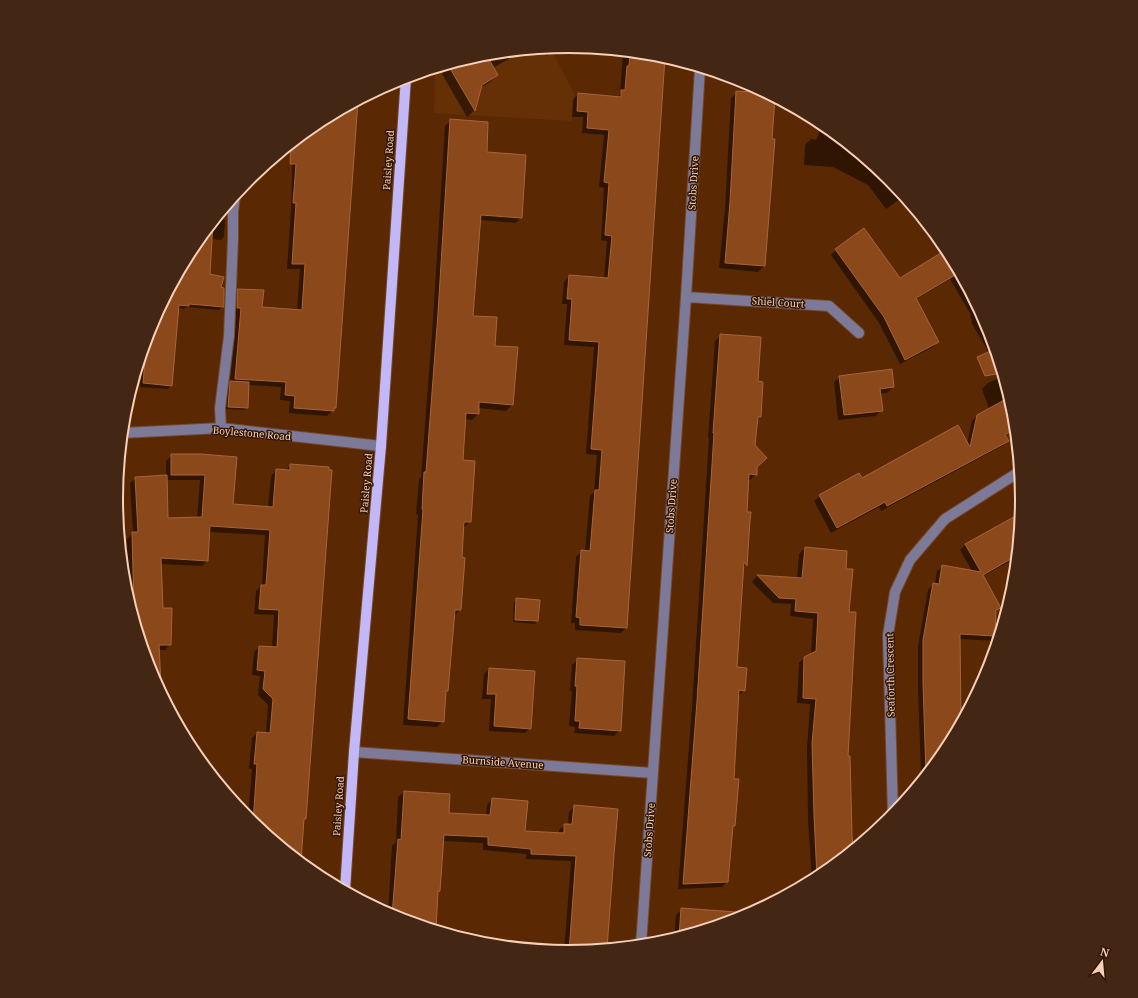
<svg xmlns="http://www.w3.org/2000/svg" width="1138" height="998" viewBox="0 0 1138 998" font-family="'Noto Serif',serif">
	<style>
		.built { fill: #663006 }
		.shadow { fill: #0007; fill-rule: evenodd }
		.building { fill: #8b491b; stroke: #a86438 }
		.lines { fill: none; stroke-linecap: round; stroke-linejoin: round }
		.minor-casing { stroke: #764725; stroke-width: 12 }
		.major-casing { stroke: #764725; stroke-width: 12 }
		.minor { stroke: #7d7998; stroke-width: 10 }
		.major { stroke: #c2b8f8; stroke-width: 10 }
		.labels { text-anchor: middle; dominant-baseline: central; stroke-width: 3; stroke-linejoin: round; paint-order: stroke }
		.street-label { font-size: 10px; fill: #f7d0ba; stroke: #331705 }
		.rim { fill: none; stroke: #f7d0ba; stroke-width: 2 }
	</style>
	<rect width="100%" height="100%" fill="#5a2904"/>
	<!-- built -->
	<path class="built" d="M550 48 574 93 572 121 434 113 435 68 481 55Z"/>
	<!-- shadow -->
	<path class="shadow" d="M561 47 546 56 541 49Z
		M524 50 493 68 497 75 490 82 480 88 474 111 467 117 442 74 445 71 442 66 481 55Z
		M623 51 658 55 665 57 626 628 621 633 575 630V623H571L576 557 582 551 585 552 590 496 594 492 597 455 586 454 594 347 564 345 567 304H562L564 282 569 276 604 279 607 241 601 240 604 188 599 187 604 135 582 133 583 117H572L573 100 578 94 618 97 620 94Z
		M737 92 768 94 774 97 764 266 758 272 719 268 725 209 731 98Z
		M357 101 335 408 327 416 289 413 290 401 280 400 281 387 248 385 247 407 244 410 226 409 228 385 230 382 236 313H232V295L238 290 261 308 297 311 300 269H287L291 210 293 143 318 122Z
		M451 120 486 153 521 217 516 223 480 220 472 316 494 346 512 405 506 411 478 408V414L472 420 465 419 462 461 474 462 470 522 463 528 461 558 460 610 454 616 448 691 445 693 443 721 437 727 403 725 418 515 416 514 419 479 421 477 433 320 445 126Z
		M823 124 889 179 904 196 886 209 868 185 833 167 804 165 805 145 811 139 816 140Z
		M916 212 946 248 988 326 999 364 996 365 971 322 972 320 970 316 971 315 950 279 916 299 938 342 933 347 900 364 879 323 831 255 836 250 900 280 942 253Z
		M215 219 225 220 224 236 221 240 211 239 209 275 220 288 223 306 219 310 186 307 184 309 178 308 171 386 168 389 140 387 143 350 151 325 192 247Z
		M721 335 757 382 760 417 756 421 754 445 756 474 750 480H748L746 513 749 520 746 565 742 569 736 668 744 690 739 696 733 779 734 826 732 829 727 882 722 887 678 889 692 707 709 438H708L715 341Z
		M1003 376 1013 411 1015 430 1005 436 1008 441 1002 446 881 511 879 507 831 533 814 501 820 496 861 479 967 444 972 421 978 415 989 409 982 389 988 383Z
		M840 377 893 387 887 393 879 394 881 410 876 416 838 420 834 382Z
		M172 455H201L232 505 268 507 271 476 276 470 285 471 291 465 305 819 303 821 300 861 248 819 252 769H249L252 738 257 733H266L268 705 258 695 260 676 252 675 254 652 259 647 272 648 274 615 254 614 256 591 262 585 265 535 209 532 207 561 202 566 161 564 162 609 170 644 165 650H159L150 672 129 601 127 539 133 533 130 483 136 478 166 476V461ZM166 480H200L197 518 167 519Z
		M1021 514 1016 558 983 576 1000 607 995 613 983 619 1000 630 997 641 959 639 927 773H921L918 689V646L928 590 933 584H935L937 571 943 566 972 571 960 550 965 545Z
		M805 548 845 570 848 613 847 757 852 850 820 876 812 880 808 821 807 749 810 704 797 703 799 663 805 657 811 655 813 619 790 616 791 604 773 603 752 582 757 576 797 579 799 554Z
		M517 599 539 601 537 621 535 624 513 622 514 602Z
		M577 660 620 730 614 736 574 733 575 727 569 726 572 691H570L572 665Z
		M489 669 530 728 525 733 489 731 491 699H482L484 674Z
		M404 792 448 814 486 816 487 805 492 799 524 832 559 834V830L565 825H568L569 812 575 806 613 854 606 948 564 952 571 861 526 859V854L483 850V843L443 841 439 891 437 893 435 929 395 917 388 913 392 846 396 842 398 797Z
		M682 909 728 922 674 938 676 915Z"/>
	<!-- building -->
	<path class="building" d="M630 52 658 55 665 57 627 628 580 625V618L576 617 581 550 590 551 595 490H599L602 450 591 449 599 342 569 340 572 299H567L569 275 608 278 612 236 605 235 609 183 604 182 609 130 587 128 588 112 577 111 578 93 621 97V90H625L627 66H629Z
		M486 54 498 75 482 85 475 111 448 65Z
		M736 91 766 93 775 98 772 139H775L765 266 725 263 730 202Z
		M358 101 336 408H334V411L294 408 295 396 285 395 286 382 235 379 241 308H237V289L264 290 262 307 302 310 305 264H292L296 203H293L296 164H290L291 144 318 122Z
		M450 119 488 122 487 152 526 155 522 218 481 215 473 316 497 317 495 346 518 347 513 405 479 402V414L466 413 463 460 475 461 471 522H464L462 557 465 558 461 610H455L448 691H446L444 722 408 719 423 509H422L424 472H426L438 313Z
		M213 222 210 274 224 277 221 287 224 288V307L189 304V306L179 305 172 386 143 383 147 337H150L151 325 192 247Z
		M864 228 900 278 944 251 957 274 916 298 939 342 905 360 884 317 835 249Z
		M720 334 761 337 758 381 763 382 761 417H758L755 445 767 458 757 467V475L749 474 747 512H751L750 520 747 566 744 562 737 667 747 668 745 691 739 690 734 779H739L735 826H733L728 882 683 884 697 701 714 433H713Z
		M995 349 1002 373 985 376 977 357Z
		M892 369 894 387 880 389 883 411 844 415 839 376Z
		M230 381 249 382 248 408 228 407Z
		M1006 399 1013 411 1015 429 1005 435 1009 441 887 506 885 502 837 528 819 495 859 473 862 478 958 425 970 447 977 415Z
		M171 454H201L237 457 233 504 273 507 276 469 290 470V464L329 467V470H332L306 819H304L301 862 253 823 257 764H254L257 732 270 733 273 699 263 689 265 671 257 670 259 646 277 647 279 610 259 609 261 585H266L270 530 210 526 208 561 161 558 163 608H172L171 645H159L161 685H157L150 672 131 609H134L132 532H138L135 477 167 475 168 518 202 517 205 475H171Z
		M1021 513 1016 556 983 575 1001 608 996 610 995 636 960 634 961 722 946 751 926 775 923 683V640L933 583 939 584 942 565 981 572 965 544Z
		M805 547 847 551 846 569H853L849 612H856L848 756H850L852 835 853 849 817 878 814 815 812 743 816 699 803 698 804 657 816 651 818 613 795 611 796 599 779 598 757 575 802 578Z
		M516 598 540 600 538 621 515 620Z
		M577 658 625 661 621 731 579 728 580 721H575L577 686H575Z
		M489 668 535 671 531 729 494 726 496 694H487Z
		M404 791 450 794 449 813 490 815 492 798 528 801 525 831 564 833V824H572L574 805 618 809 614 855 607 948 569 952 576 856 531 854V849L488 845V837L444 835 440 891H438L436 930 392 916 398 839 401 840Z
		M681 908 750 913 742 918 679 937Z"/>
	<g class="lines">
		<!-- minor casing -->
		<g class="minor-casing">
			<path id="minor" d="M686 297 829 306 859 333
				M221 428 220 408 229 336 233 239V212L235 195
				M122 433 221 428 381 446
				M354 752 652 773
				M893 815 888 635 895 592 910 560 945 519 1019 472
				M641 945 686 297 700 68"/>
		</g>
		<!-- major casing -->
		<g class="major-casing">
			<path id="major" d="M345 890 354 752 381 446 406 77"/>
		</g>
		<!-- minor -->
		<use href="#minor" class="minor"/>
		<!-- major -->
		<use href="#major" class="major"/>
	</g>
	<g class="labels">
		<!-- street labels -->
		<g class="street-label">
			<text transform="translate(388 160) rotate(-86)">Paisley Road</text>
			<text transform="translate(693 183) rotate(-87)">Stobs Drive</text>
			<text transform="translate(778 302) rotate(4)">Shiel Court</text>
			<text transform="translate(252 433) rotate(5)">Boylestone Road</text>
			<text transform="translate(366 483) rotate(-85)">Paisley Road</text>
			<text transform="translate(671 506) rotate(-86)">Stobs Drive</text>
			<text transform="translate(890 675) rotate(-91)">Seaforth Crescent</text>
			<text transform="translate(503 762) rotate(4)">Burnside Avenue</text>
			<text transform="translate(338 806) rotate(-86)">Paisley Road</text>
			<text transform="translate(649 830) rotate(-86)">Stobs Drive</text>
		</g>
	</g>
	<!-- crop -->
	<path d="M0 0H1138V998H0ZM123 499a446 446 0 1 1 892 0a446 446 0 1 1-892 0Z" fill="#432613" fill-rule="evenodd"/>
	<path class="rim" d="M123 499a446 446 0 1 1 892 0a446 446 0 1 1-892 0Z"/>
	<!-- north arrow -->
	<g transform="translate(1102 962) rotate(16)" stroke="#331705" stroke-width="3" paint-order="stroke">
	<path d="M0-3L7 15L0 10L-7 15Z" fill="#f7d0ba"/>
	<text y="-6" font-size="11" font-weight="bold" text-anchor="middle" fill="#f7d0ba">N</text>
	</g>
</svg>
